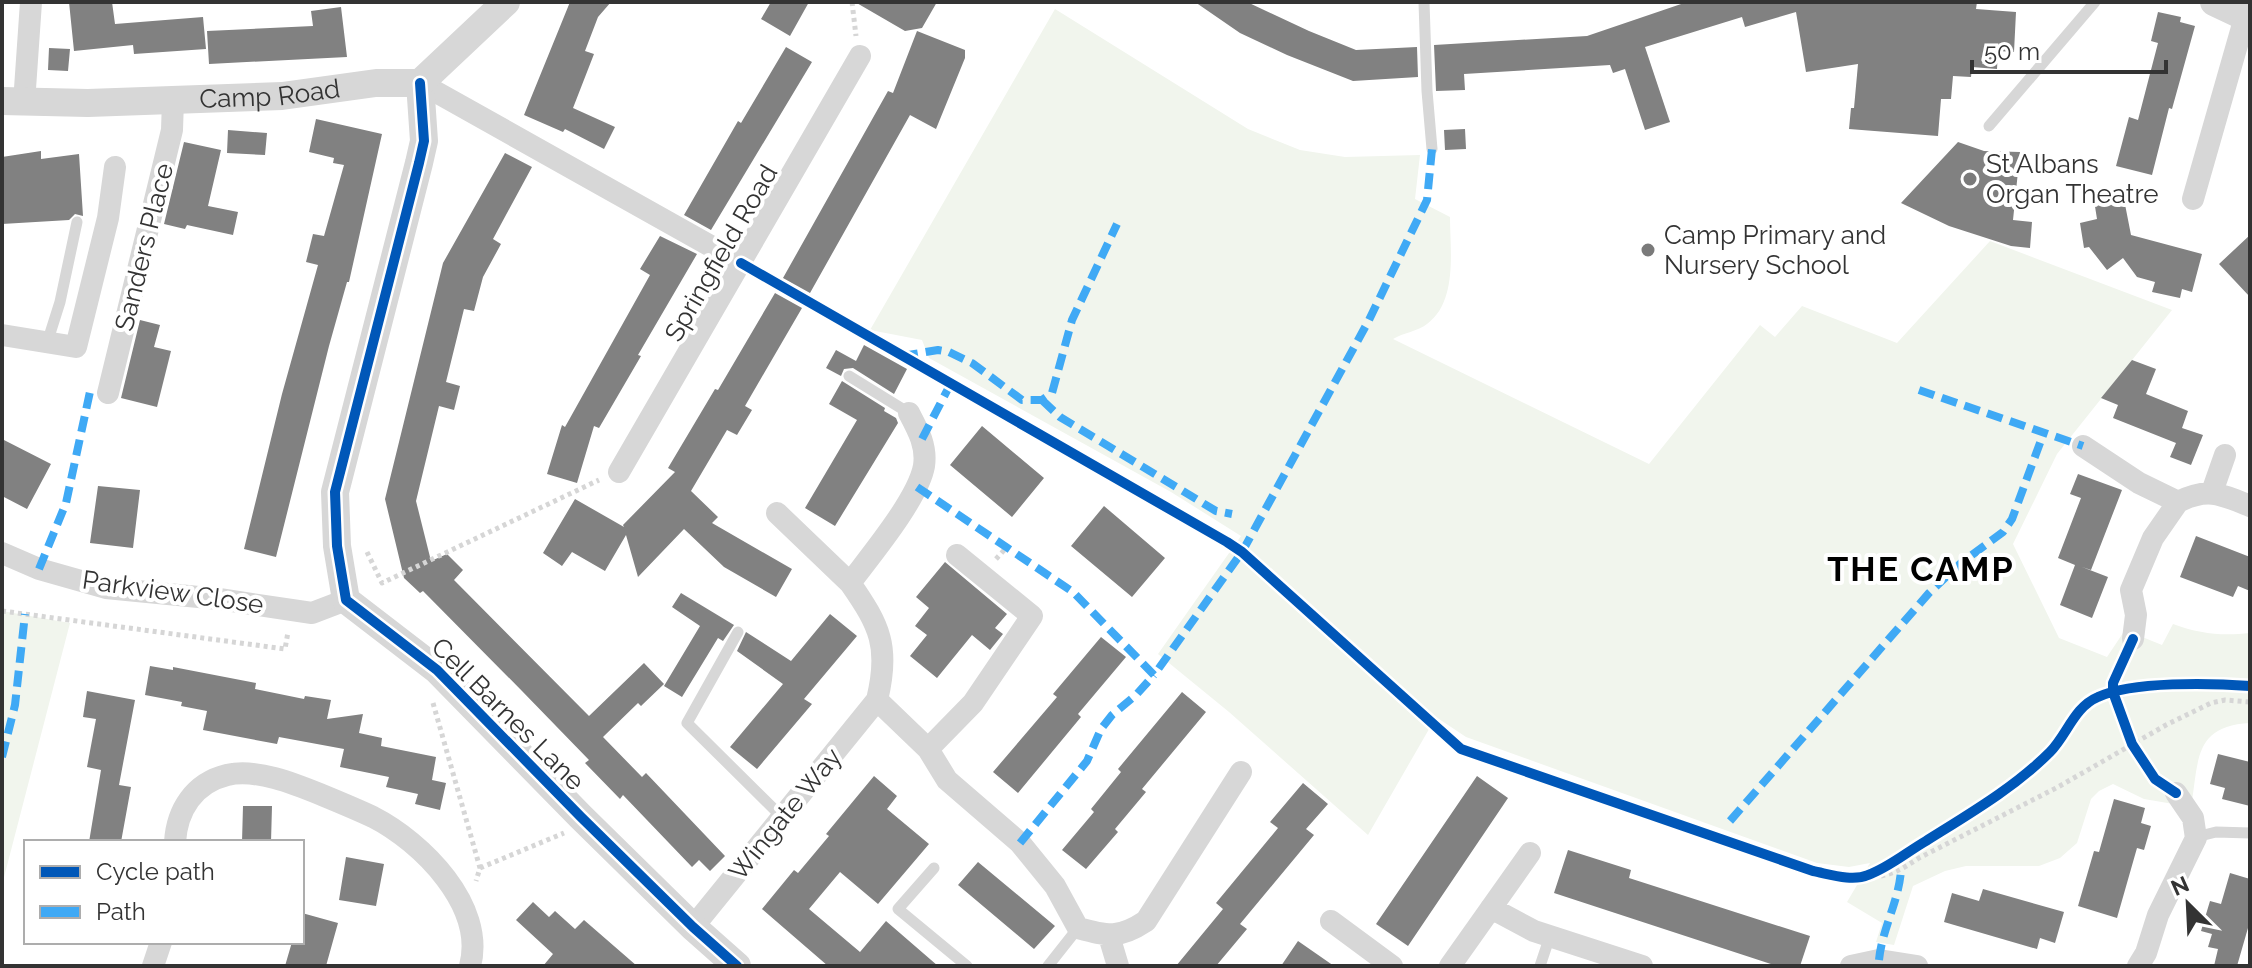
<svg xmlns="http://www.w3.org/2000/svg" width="2252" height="968" viewBox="0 0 2252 968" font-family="Raleway,sans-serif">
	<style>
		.green { fill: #f1f5ed }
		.building { fill: #818181 }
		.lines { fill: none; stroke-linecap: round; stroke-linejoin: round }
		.path { stroke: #d6d6d6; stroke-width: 5; stroke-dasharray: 4 4; stroke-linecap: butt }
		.service { stroke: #d7d7d7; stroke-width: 11 }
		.minor { stroke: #d7d7d7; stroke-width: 22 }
		.tertiary { stroke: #d7d7d7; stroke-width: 28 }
		.quiet { stroke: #3fa9f5; stroke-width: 8; stroke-dasharray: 16 8; stroke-linecap: butt }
		.cycleway-casing { stroke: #fff; stroke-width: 15 }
		.cycleway { stroke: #0057b8; stroke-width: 10 }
		.poi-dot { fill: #7a7a7a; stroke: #fff; stroke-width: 3 }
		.labels { text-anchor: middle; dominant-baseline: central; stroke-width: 8; stroke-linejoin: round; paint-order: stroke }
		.street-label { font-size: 26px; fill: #333; stroke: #fff }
		.poi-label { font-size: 26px; fill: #333; stroke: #fff; text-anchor: start }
		.district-label { font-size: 34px; font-weight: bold; letter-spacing: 2px; fill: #000; stroke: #fff }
	</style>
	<rect width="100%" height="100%" fill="#fff"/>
	<!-- green -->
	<path class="green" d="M1055 9 1248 129 1300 150 1345 157 1420 155 1415 199 1450 217C1450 250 1458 301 1427 324 1418 331 1403 333 1393 339L1649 464 1760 325 1775 337 1802 306 1897 343 1990 241 2172 310 2057 454 2013 544 2059 638 2107 657 2125 630 2162 645 2173 624C2200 634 2222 636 2250 633V723C2193 726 2199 761 2191 807L2144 799 2113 784 2099 791 2091 799 2077 843 2060 858 2039 866H1966L1945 871 1913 886 1894 945 1876 942 1882 923 1847 902 1870 863 1849 867 1817 863 1466 737 1436 717 1368 835 1229 712 1158 654 1241 536 1171 492 929 358 922 340 870 330Z
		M2 611 70 623 2 885Z"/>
	<!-- building -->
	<path class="building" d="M69 2H112L115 24 203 17 206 49 134 54 133 45 74 51Z
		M570 2H611L598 17 585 51 594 54 573 108 615 127 604 149 565 129 563 132 524 115Z
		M771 2H809L790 36 761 19Z
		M855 2H937L922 28 905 31Z
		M1195 2H1247L1309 31 1356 50 1417 47 1418 77 1353 81 1287 55 1240 33Z
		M1687 2H1977L1976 9 2016 12 2014 52 1998 51 1997 69 1972 67 1971 77 1953 76 1951 99H1941L1938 136 1849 129 1851 108H1854L1858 64 1806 72 1796 12 1745 27 1742 17 1645 47 1670 122 1645 130 1625 69 1613 73 1610 65 1464 74 1465 90 1436 91 1434 45 1587 36Z
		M341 7 347 57 209 64 207 31 313 26 311 11Z
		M2158 12 2181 17 2180 22 2195 26 2172 109 2169 108 2152 175 2116 166 2129 117 2138 120 2158 43 2151 41Z
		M917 31 965 50V58L936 129 910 115 810 293 783 278 888 91 893 93Z
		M786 47 812 62 711 230 684 215 738 121 741 123Z
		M49 48 70 49 68 71 48 70Z
		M316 119 382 134 349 282H347L329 346 276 557 244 549 282 394 318 265 306 262 313 234 324 236 344 165 333 163 334 158 309 152Z
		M1465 129 1466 149 1445 150 1444 130Z
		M228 130 267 133 265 155 227 153Z
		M184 142 221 150 208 206 238 212 233 235 187 225 185 229 164 224Z
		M1958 142 1984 151 2020 152 2013 220 2032 222 2030 248 2011 246 1949 226 1901 203Z
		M41 151V159L79 154 83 216 75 214 69 220 2 224V157Z
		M505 153 532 167 493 239 501 244 483 277 474 311 464 309 446 382 460 386 454 410 439 406 416 501 431 561 447 554 463 570 454 580 589 716 644 663 664 684 641 706 638 703 603 737 642 777 646 773 725 856 710 871 699 860 692 867 623 795 620 799 585 763 589 760 522 691 423 591 420 593 404 578 385 499 443 263Z
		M2122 189 2131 235 2202 254 2192 292 2182 289 2180 298 2152 292 2155 282 2137 277 2123 258 2107 270 2089 247 2084 248 2080 223 2097 219 2093 194Z
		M2250 235V297L2219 264Z
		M660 236 697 254 638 355 641 356 599 428 594 426 577 483 547 474 562 425 565 427 650 275 640 269Z
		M775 293 802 308 745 406 752 410 737 435 727 430 691 491 718 517 712 523 792 569 776 597 724 567 684 529 638 577 626 535 605 571 572 552 562 566 543 553 575 499 624 527 623 525 675 472 668 468 715 389 718 390Z
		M140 320 160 325 154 347 171 351 157 407 121 398Z
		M864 345 907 369 894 394 853 368 844 369 841 376 826 368 836 350 856 361Z
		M2132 360 2156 369 2146 394 2188 411 2182 428 2203 435 2191 465 2170 457 2176 443 2113 418 2118 405 2101 398Z
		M842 381 885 408 884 411 896 418 898 423 835 526 805 508 857 420 829 404Z
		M982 426 1044 478 1012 517 950 465Z
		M2 439 51 464 27 509 2 496Z
		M2078 474 2122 490 2091 570 2082 567 2108 577 2092 618 2060 605 2075 565 2058 558 2081 498 2070 494Z
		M98 486 140 490 133 548 90 543Z
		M1104 506 1165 558 1132 597 1071 546Z
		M2196 536 2250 557V591L2238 586 2233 597 2180 577Z
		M945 562 1007 614 995 628 1003 634 990 650 972 635 937 678 910 656 927 635 915 626 929 608 916 597Z
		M681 593 734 625 723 641 718 638 682 697 664 686 700 626 672 607Z
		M830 614 857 636 804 699 812 704 757 769 730 747 783 684 737 651 746 632 791 661Z
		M1101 637 1126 657 1078 714 1081 717 1018 793 993 772 1057 697 1053 694Z
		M150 666 173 670V667L256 683 255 689 304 699 305 696 331 700 327 719 363 714 359 733 382 738 381 746 436 757 432 780 446 783 440 810 415 804 418 794 386 787 389 777 340 767 344 749 279 737 277 744 203 730 207 711 181 706 182 702 145 695Z
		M87 691 135 700 119 785 131 787 121 842H89L101 770 87 767 96 719 83 717Z
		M1182 692 1206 712 1142 789 1146 792 1115 829 1118 832 1086 869 1062 850 1094 812 1091 809 1121 772 1118 769Z
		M2218 754 2250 762V806L2222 799 2225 788 2210 784Z
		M874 776 897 796 887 809 929 844 878 904 840 872 809 909 860 952 886 921 938 966H828L762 909 794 870 798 873 829 836 826 834Z
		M1477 776 1508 798 1408 946 1376 924Z
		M1303 783 1328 804 1306 829 1314 835 1240 924 1247 929 1216 966H1176L1223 909 1216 903 1278 828 1270 822Z
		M2114 799 2145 808 2141 823 2151 826 2144 850 2137 848 2117 918 2078 906 2094 851 2099 852Z
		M243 806H272L271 842H242Z
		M1568 850 1631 870 1629 878 1810 936 1800 966H1777L1554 893Z
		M346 857 384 864 376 906 339 900Z
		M978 862 1055 926 1034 949 958 885Z
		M2230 873 2250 879V921L2237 966H2214L2218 949 2208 947 2212 934 2201 931 2210 901 2221 904Z
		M1983 889 2064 912 2055 943 2040 938 2037 949 1944 922 1952 893 1979 901Z
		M533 902 549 917 555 911 575 929 584 920 637 966H543L553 954 516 920Z
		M302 913 338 923 326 966H285L292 942H302Z
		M1298 941 1334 966H1281Z"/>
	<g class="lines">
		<!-- path -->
		<path class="path" d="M852 2 856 36
			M367 552 382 583 599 480
			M996 559 1006 548
			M2 611 285 649 288 632
			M433 703 480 868 476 881
			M480 868 564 833
			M1865 877C1887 878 1901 870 1919 858L2058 787 2166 725 2211 703 2225 700 2250 702"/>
		<!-- service -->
		<path class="service" d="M1424 2 1427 91 1432 149
			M1989 126 2095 2
			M741 263 902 356
			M47 343 60 302 77 222
			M849 376 909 413
			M738 632 687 723 783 818
			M2196 837 2216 832 2250 833
			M934 868 898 909 967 966
			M1048 966 1078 928
			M1540 966 1550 936"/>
		<!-- minor -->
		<path class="minor" d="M420 83 741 263
			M24 103 31 2
			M2193 199 2245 17
			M2 335 76 347 108 218 115 167
			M108 393 172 130 173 100
			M2083 446 2139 483 2178 502C2207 487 2221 494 2250 506
			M619 472 860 56
			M2212 492 2225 455
			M777 513 850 583
			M2 553 39 569 106 588 219 599 312 613 346 600
			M2133 639 2136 615 2131 590 2153 538 2178 502
			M877 700 928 749 947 780 1020 843 1055 886 1078 928C1108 936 1119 939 1146 921L1241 772
			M928 749 973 703 1032 616 957 555
			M175 842C177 810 194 783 227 775 256 768 295 784 322 795 339 802 356 809 373 817 422 842 486 906 470 966
			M1491 908 1534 931 1642 966
			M1331 921 1392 966
			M693 927 877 700C890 647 880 626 850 583 871 555 918 499 924 466 927 446 918 430 909 413
			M1109 936 1118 966
			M153 966 161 942
			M1450 966 1530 853
			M1851 966 1879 960 1917 966
			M2138 966 2146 953 2158 915 2196 838 2193 818 2176 793"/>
		<!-- tertiary -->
		<g class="tertiary">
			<path d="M2214 2 2250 19"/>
			<path d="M420 83 424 141 419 163 335 492 337 546 346 600 437 670 581 817 693 927 737 966"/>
			<path id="s1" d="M2 101 88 103 282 96 376 83H420L506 2"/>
		</g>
		<!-- quiet -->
		<path class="quiet" d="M902 356 938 350 949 352 972 363 1022 400H1042L1052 393 1072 320 1117 224
			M1919 390 2083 446
			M1042 400 1060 417 1216 511 1232 514
			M922 439 951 383
			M917 487 1073 592 1154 675 1242 552 1369 320 1427 200 1432 149
			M39 569 66 503 91 387
			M2 757 15 705 25 614
			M1730 821 1929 593 1961 563 2003 532 2012 519 2044 432
			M1020 843 1087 761 1101 729 1112 715 1136 695 1154 675
			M1879 960C1882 929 1899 901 1901 870"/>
		<!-- cycleway casing -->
		<g class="cycleway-casing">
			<path id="cycleway" d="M420 83 424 141 419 163 335 492 337 546 346 600 437 670 581 817 693 927 737 966
				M741 263 1227 542 1242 552 1461 749 1813 871C1829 874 1852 882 1868 875 1888 868 1907 852 1926 841 1969 814 2014 788 2050 752 2067 735 2074 707 2098 697 2133 681 2211 683 2250 686
				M2133 639 2113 683V692L2132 744 2155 779 2176 793"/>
		</g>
		<!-- cycleway -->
		<use href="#cycleway" class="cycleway"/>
	</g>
	<!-- markers -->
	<g class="poi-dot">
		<circle cx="1970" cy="179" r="8"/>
		<circle cx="1648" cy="250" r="8"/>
	</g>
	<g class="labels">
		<!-- street labels -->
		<g class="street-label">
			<text stroke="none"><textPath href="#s1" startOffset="268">Camp Road</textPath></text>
			<text transform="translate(144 247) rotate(-76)">Sanders Place</text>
			<text transform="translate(721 253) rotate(-60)">Springfield Road</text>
			<text transform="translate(173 592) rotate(8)">Parkview Close</text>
			<text transform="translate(508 714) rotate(45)">Cell Barnes Lane</text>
			<text transform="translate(785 814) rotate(-51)">Wingate Way</text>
		</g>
		<!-- poi labels -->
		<g class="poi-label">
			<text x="1986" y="164">St Albans<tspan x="1986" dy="30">Organ Theatre</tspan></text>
			<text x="1664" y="235">Camp Primary and<tspan x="1664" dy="30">Nursery School</tspan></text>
		</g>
		<!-- district labels -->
		<g class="district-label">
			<text x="1921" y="569">THE CAMP</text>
		</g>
	</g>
	<!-- border -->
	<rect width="2252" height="968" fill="none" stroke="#333333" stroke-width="8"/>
	<!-- legend -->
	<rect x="24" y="840" width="280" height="104" fill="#ffffff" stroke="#adadad" stroke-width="2"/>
	<rect x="40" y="866" width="40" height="12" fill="#0057b8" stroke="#adadad" stroke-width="2"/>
	<text x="96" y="880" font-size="24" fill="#333333">Cycle path</text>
	<rect x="40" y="906" width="40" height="12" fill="#3fa9f5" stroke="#adadad" stroke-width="2"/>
	<text x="96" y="920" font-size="24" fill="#333333">Path</text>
	<!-- north arrow -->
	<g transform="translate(2188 904) rotate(336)" stroke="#ffffff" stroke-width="6" paint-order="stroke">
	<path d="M0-6L14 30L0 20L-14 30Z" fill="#333333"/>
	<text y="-12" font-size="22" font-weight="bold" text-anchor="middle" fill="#333333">N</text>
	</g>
	<!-- scale -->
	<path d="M1972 60v12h194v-12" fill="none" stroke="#333333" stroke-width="4"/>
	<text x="1984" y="60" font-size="24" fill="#333333" stroke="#ffffff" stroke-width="6" paint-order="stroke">50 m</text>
</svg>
